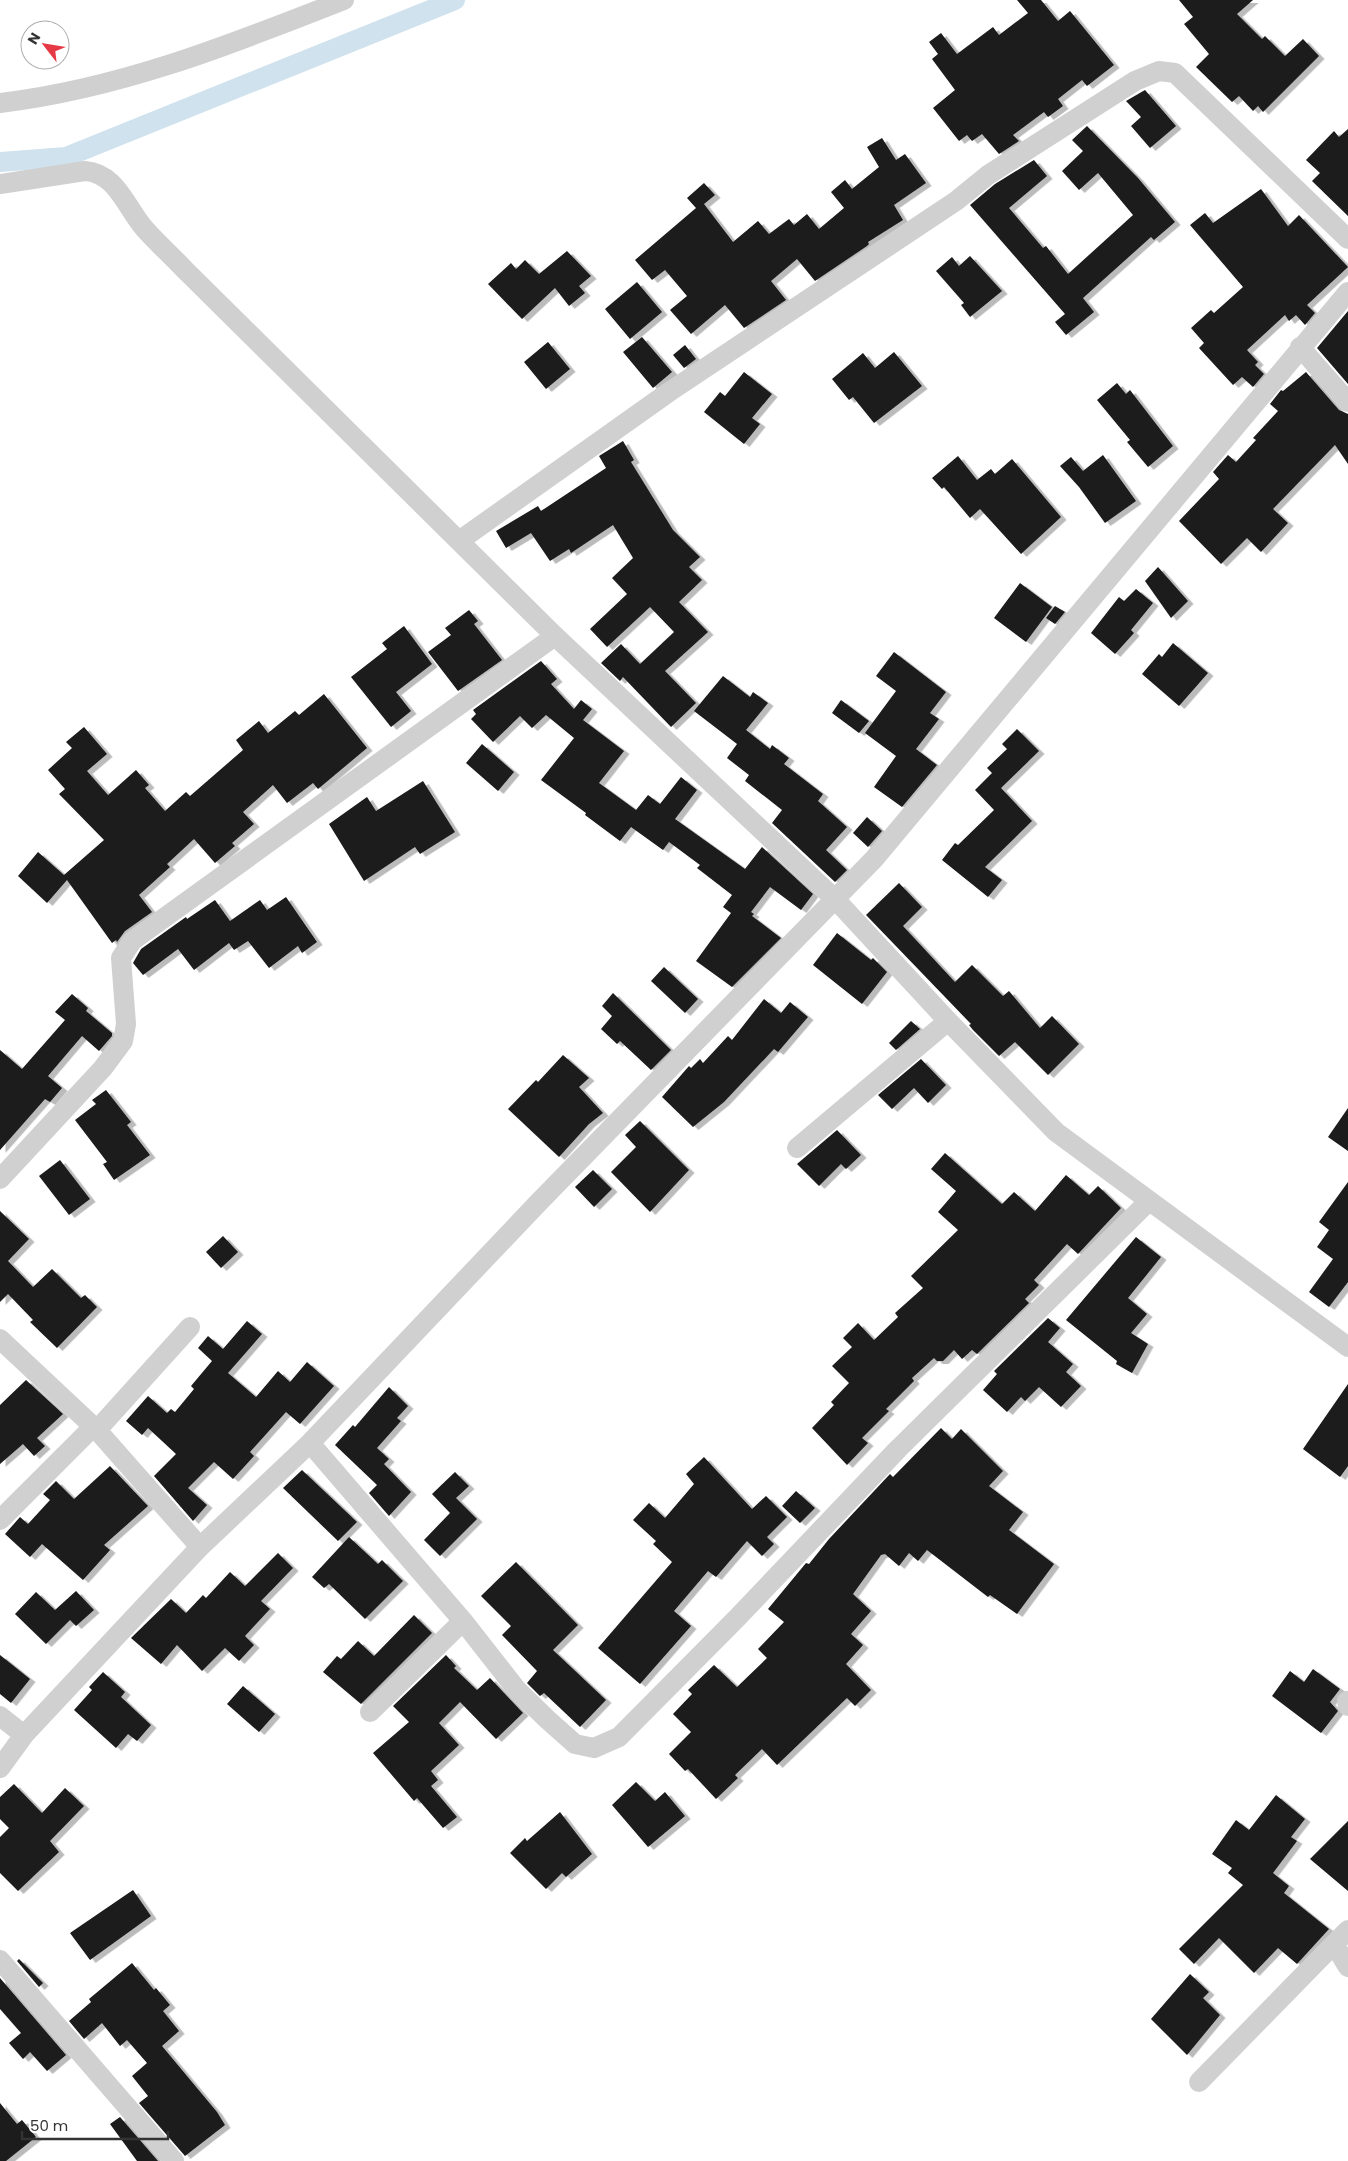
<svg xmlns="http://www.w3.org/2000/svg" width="1348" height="2161" viewBox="0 0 1348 2161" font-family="Poppins,sans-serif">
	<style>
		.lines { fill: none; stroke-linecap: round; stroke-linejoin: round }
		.canal { stroke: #cfe2ee; stroke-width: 20 }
		.building { fill: #1a1a1a; filter: url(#shadow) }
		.minor { stroke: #d0d0d0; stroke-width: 20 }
	</style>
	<defs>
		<filter id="shadow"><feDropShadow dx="5.5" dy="3" stdDeviation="0" flood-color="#0004"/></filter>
	</defs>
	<rect width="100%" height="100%" fill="#fff"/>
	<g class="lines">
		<!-- canal -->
		<path class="canal" d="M0 162 66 157 455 0"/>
	</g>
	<!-- building -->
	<path class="building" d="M1017 0H1041L1058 21 1070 11 1114 65 1087 86 1082 80 1058 99 1063 106 1048 117 1044 112 1013 135 1019 141 999 154 982 134 972 141 967 135 959 141 933 108 955 90 932 59 938 54 929 42 941 33 957 54 993 27 999 35 1028 13Z
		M1179 0H1253L1237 14 1262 39 1265 36 1285 56 1303 39 1319 56 1263 112 1258 106 1253 111 1239 96 1232 102 1196 67 1209 54 1184 24 1193 17Z
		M1145 90 1176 126 1150 148 1131 126 1141 117 1126 101Z
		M1087 126 1138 178 1175 222 1154 240 1151 237 1083 298 1094 312 1066 335 1055 322 1065 314 970 205 995 184 1034 160 1047 176 1009 208 1043 248 1046 246 1068 274 1133 215 1098 173 1079 190 1062 171 1083 151 1072 140Z
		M1348 129V216L1312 181 1320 173 1306 160 1334 131 1339 137Z
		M882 138 896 160 905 154 926 183 894 205 903 220 868 242 869 244 867 246 815 281 797 259 771 281 786 300 744 328 725 305 691 334 670 310 687 296 665 270 652 280 635 260 696 208 687 198 704 183 715 195 704 204 733 242 758 221 769 234 789 219 794 225 807 214 819 229 844 208 831 192 845 180 852 189 879 167 867 147Z
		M1261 189 1288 226 1299 215 1348 267 1307 305 1315 313 1305 325 1296 315 1289 321 1285 315 1247 350 1258 362 1255 365 1264 374 1253 387 1242 377 1233 385 1199 348 1204 343 1191 328 1211 310 1214 313 1243 287 1190 225 1205 213 1213 223Z
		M567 251 591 276 579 286 585 293 569 306 555 288 522 319 488 284 511 263 516 269 525 260 539 274Z
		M970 256 1002 291 970 317 961 305 964 303 936 271 952 257 959 266Z
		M637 282 662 312 630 339 605 309Z
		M1348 311V384L1317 348Z
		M642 337 672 372 653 388 623 352Z
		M548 342 570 369 546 389 524 362Z
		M685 345 696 359 684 368 673 355Z
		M894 352 922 386 874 423 853 397 849 400 832 379 863 353 875 368Z
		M744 372 772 394 752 418 760 424 744 444 704 412 720 392 725 396Z
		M1306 372 1339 410 1348 414V464L1335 445 1273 509 1288 523 1261 552 1247 538 1221 564 1179 521 1219 479 1213 472 1220 464 1228 455 1236 462 1256 440 1253 438 1278 411 1270 404 1281 390 1283 391Z
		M1117 383 1126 394 1130 390 1173 446 1148 467 1127 442 1130 440 1097 400Z
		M623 441 634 460 631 462 673 530 700 557 689 567 702 580 679 602 708 632 665 671 696 703 671 727 623 677 620 681 601 663 621 644 640 664 674 632 650 607 607 647 590 629 627 594 612 578 633 558 613 525 571 553 569 549 550 561 531 533 506 548 496 531 538 506 541 511 606 468 599 456Z
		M1103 455 1136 501 1105 523 1079 487 1060 466 1071 457 1083 471Z
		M958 456 977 480 991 469 995 474 1012 459 1061 517 1021 554 980 509 970 518 944 487 942 489 932 478Z
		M1158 567 1188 601 1171 618 1145 581Z
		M1020 583 1052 607 1026 642 994 618Z
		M1136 589 1153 603 1131 630 1134 633 1115 654 1091 633 1119 597 1124 601Z
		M1055 606 1065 612 1055 624 1046 618Z
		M469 610 478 621 474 624 502 660 458 691 428 652 451 635 445 628Z
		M404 626 432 664 396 692 411 711 391 727 351 677 387 649 382 643Z
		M1173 643 1208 673 1179 706 1142 674 1159 654 1162 657Z
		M894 652 946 692 930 713 939 719 916 749 937 765 902 807 874 787 896 756 865 733 896 691 876 676Z
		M541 661 557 679 551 684 574 709 581 700 592 709 583 720 624 751 599 783 636 810 648 795 660 804 681 777 697 790 675 819 745 869 762 847 813 894 801 910 770 887 751 912 754 914 752 916 781 938 732 987 696 961 731 913 723 907 732 895 697 868 700 865 669 842 663 850 631 827 620 841 585 815 586 813 541 780 574 738 546 715 532 728 520 716 493 742 471 719 476 714 473 710Z
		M723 676 750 697 753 692 768 703 746 730 770 749 772 745 789 758 784 764 823 794 818 801 847 827 826 850 847 870 835 882 772 823 782 810 745 781 749 775 727 758 737 744 694 711Z
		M324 694 367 748 318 789 313 783 287 803 273 785 243 812 254 824 232 843 235 846 215 863 194 839 167 864 170 867 139 895 152 912 125 931 117 942 116 940 112 943 67 880 47 903 18 876 38 852 64 875 104 840 59 794 65 789 48 770 72 748 66 742 84 727 107 754 87 771 108 795 136 770 149 785 145 788 165 811 186 792 190 796 243 750 236 740 259 721 268 733 295 711 299 715Z
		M841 700 869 721 859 733 832 713Z
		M1017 729 1039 751 1001 788 1032 821 985 867 1002 880 988 897 942 860 955 843 958 845 994 810 975 790 992 773 987 768 1007 749 1002 744Z
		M482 744 514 772 498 791 466 763Z
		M423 781 455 832 420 854 415 847 364 881 329 824 367 797 376 811Z
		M867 817 882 831 868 847 853 833Z
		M899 883 922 907 903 926 955 982 972 965 1003 996 1009 991 1040 1028 1052 1016 1079 1044 1048 1075 1015 1042 999 1056 973 1030 969 1025 971 1024 866 915Z
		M286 897 317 942 302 953 298 946 269 968 248 941 234 950 229 943 194 970 178 949 143 975 133 963 141 949 186 917 187 919 215 900 230 921 260 900 267 910Z
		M837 933 871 960 873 958 887 972 862 1004 813 965Z
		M664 967 698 999 685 1013 651 981Z
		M613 993 671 1050 651 1070 620 1041 617 1044 601 1029 612 1016 602 1006Z
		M72 994 88 1008 86 1011 112 1033V1036L99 1051 82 1036 48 1076 62 1088 50 1102 45 1099 0 1150V1050L22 1069 65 1020 55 1012Z
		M764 999 781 1013 790 1002 808 1017 778 1052 774 1049 724 1102 693 1127 662 1097 689 1066 691 1068 700 1059 703 1063 728 1036 732 1040Z
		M911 1021 920 1029 896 1050 889 1043Z
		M563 1055 589 1078 579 1087 603 1113 589 1124 559 1157 508 1109 536 1080 538 1082Z
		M921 1059 946 1085 928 1103 914 1088 892 1109 878 1095Z
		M106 1090 131 1122 127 1125 150 1155 114 1180 103 1164 107 1162 75 1120 96 1104 92 1100Z
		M1348 1108V1151L1328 1137Z
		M640 1121 689 1170 650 1212 611 1172 636 1147 625 1135Z
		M837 1130 861 1155 846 1169 841 1164 819 1186 797 1164Z
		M945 1153 1002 1204 1014 1192 1035 1211 1066 1175 1089 1195 1098 1186 1121 1208 1078 1254 1067 1244 1034 1280 1039 1285 1025 1299 1029 1303 977 1354 972 1350 962 1359 954 1350 943 1361H937L934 1358 912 1378 914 1381 886 1409 889 1411 862 1438 868 1443 847 1465 812 1428 834 1405 831 1402 849 1383 832 1366 852 1347 843 1338 858 1323 874 1340 898 1317 895 1313 923 1288 911 1276 958 1230 938 1212 956 1191 931 1169Z
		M60 1160 90 1199 69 1215 39 1176Z
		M593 1170 612 1189 594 1207 575 1187Z
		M1348 1182V1282L1329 1307 1309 1292 1333 1259 1317 1247 1329 1230 1319 1222Z
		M0 1211 29 1239 8 1261 33 1287 52 1269 81 1298 85 1295 97 1307 57 1348 30 1322 33 1320 8 1294 0 1302Z
		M223 1236 238 1252 221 1268 206 1252Z
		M1136 1237 1161 1257 1128 1298 1147 1314 1131 1333 1148 1344 1132 1373 1116 1364 1117 1361 1066 1320Z
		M1048 1318 1060 1328 1048 1342 1073 1364 1066 1372 1081 1386 1061 1407 1039 1387 1025 1401 1021 1397 1007 1412 983 1390 997 1374 994 1371Z
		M247 1321 262 1334 228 1373 256 1397 278 1371 290 1382 307 1362 334 1386 300 1424 286 1412 250 1452 254 1456 233 1479 214 1462 188 1488 207 1505 193 1521 154 1476 176 1454 148 1428 142 1435 126 1421 148 1396 167 1413 171 1409 175 1412 194 1389 191 1386 212 1361 198 1348 208 1336 223 1349Z
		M26 1380 63 1414 37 1438 45 1446 34 1456 23 1444 0 1464V1405Z
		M1348 1384V1466L1340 1477 1303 1449Z
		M389 1387 408 1406 397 1418 401 1421 377 1448 389 1459 384 1464 411 1492 389 1516 369 1493 377 1485 335 1445 353 1425 355 1427Z
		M941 1428 952 1439 961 1429 1003 1471 989 1486 1023 1512 1009 1530 1054 1564 1017 1614 990 1595 988 1597 927 1550 918 1561 909 1553 899 1566 885 1554 881 1555 853 1594 871 1611 851 1634 863 1645 846 1664 871 1690 855 1706 847 1698 777 1765 762 1749 735 1775 738 1778 716 1799 688 1769 685 1771 669 1754 691 1732 673 1714 692 1694 688 1690 714 1665 737 1687 767 1658 758 1649 784 1622 768 1609 806 1563 809 1564 829 1539 890 1474 893 1477Z
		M704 1457 752 1509 766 1496 787 1517 767 1537 774 1544 762 1556 747 1541 716 1577 708 1571 674 1611 691 1626 640 1684 598 1648 672 1562 653 1544 656 1541 633 1520 649 1503 665 1518 694 1484 686 1474Z
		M110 1466 148 1506 104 1545 110 1550 83 1580 42 1544 30 1557 5 1534 20 1517 28 1524 50 1500 43 1494 56 1481 74 1499Z
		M302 1470 357 1522 338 1541 283 1488Z
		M455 1472 469 1486 456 1498 477 1519 440 1556 424 1540 450 1513 432 1494Z
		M796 1491 815 1508 800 1523 782 1506Z
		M349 1537 378 1564 382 1560 403 1581 365 1619 329 1584 324 1588 312 1577Z
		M278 1553 293 1568 261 1601 270 1609 245 1636 254 1645 239 1661 225 1648 202 1671 177 1645 161 1664 131 1638 171 1599 186 1613 203 1595 206 1598 230 1572 245 1586Z
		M516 1562 578 1625 553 1650 606 1700 580 1727 544 1693 540 1696 527 1683 537 1671 502 1635 511 1626 481 1596Z
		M76 1591 94 1610 76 1626 70 1620 46 1644 15 1614 36 1592 55 1610Z
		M414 1615 432 1633 361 1704 323 1672 337 1656 341 1659 358 1641 374 1656Z
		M0 1655 30 1679 11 1703 0 1694Z
		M446 1655 456 1666 454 1668 477 1690 490 1678 523 1713 496 1739 460 1702 439 1723 459 1745 431 1771 438 1780 431 1786 457 1817 443 1828 417 1798 414 1801 373 1753 409 1722 393 1706Z
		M1313 1669 1340 1689 1330 1702 1338 1711 1321 1733 1272 1696 1290 1671 1304 1682Z
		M103 1672 125 1692 121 1697 151 1725 137 1741 128 1734 116 1748 74 1710 92 1690 89 1687Z
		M243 1686 275 1714 259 1732 227 1704Z
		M636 1782 655 1801 665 1792 685 1816 648 1847 612 1805Z
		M14 1784 42 1813 65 1788 84 1806 50 1841 59 1852 18 1891 0 1873V1837L9 1828 0 1819V1797Z
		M1276 1795 1305 1819 1291 1837 1297 1841 1273 1873 1289 1886 1284 1893 1329 1929 1297 1964 1278 1948 1254 1973 1219 1938 1194 1964 1179 1949 1243 1885 1228 1873 1232 1868 1212 1854 1236 1820 1249 1830Z
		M560 1812 592 1854 566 1877 562 1873 546 1889 510 1853 525 1838 527 1841Z
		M1348 1821V1891L1310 1859Z
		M133 1890 151 1916 90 1960 70 1933Z
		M19 1959 43 1983 39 1987 17 1961Z
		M132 1963 154 1990 156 1988 170 2005 163 2011 179 2031 162 2046 217 2112 225 2125 185 2156 139 2103 148 2096 132 2076 147 2063 127 2040 120 2046 102 2023 84 2039 69 2021 91 2002 89 1999Z
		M1190 1974 1209 1992 1203 1998 1220 2015 1187 2055 1151 2019Z
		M0 1978 66 2055 47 2071 30 2052 23 2059 9 2043 21 2033 0 2009Z
		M0 2103 17 2124 22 2120 36 2137 6 2161H0Z
		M120 2117 158 2161H137L110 2124Z"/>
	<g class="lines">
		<!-- minor -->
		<path class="minor" d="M0 103C120 89 232 44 344 0
			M0 184 85 171C116 173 126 207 144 228 157 243 172 256 185 270L555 636 836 900 948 1021 1056 1132 1348 1347
			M1300 347 1348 402
			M459 541 669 392 956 201 988 175 1135 81 1159 71 1175 73 1348 239
			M797 1148 948 1021
			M0 1179 103 1068 123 1041 126 1024 121 958 132 941 555 636
			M0 1339 97 1430 200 1547
			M97 1430 190 1327
			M310 1443 463 1621 517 1690 548 1720 575 1744 594 1748 619 1737 737 1618 898 1449 1148 1202
			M0 1520 93 1427
			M1347 1701 1348 1706
			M370 1712 463 1621
			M0 1716 24 1735
			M0 1768 24 1735 200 1547 310 1443 539 1202 874 859 1348 292
			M1348 1930 1334 1944 1348 1967
			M0 1960 174 2161
			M1199 2082 1334 1944"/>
	</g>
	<!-- north arrow -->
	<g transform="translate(45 45) rotate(301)"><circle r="24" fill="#ffffff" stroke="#adadad"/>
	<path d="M0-4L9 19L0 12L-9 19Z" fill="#e63946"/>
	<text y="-8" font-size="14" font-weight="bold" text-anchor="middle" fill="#333333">N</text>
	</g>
	<!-- scale -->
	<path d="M22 2131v8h146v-8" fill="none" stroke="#333333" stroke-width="2.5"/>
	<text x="30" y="2131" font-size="15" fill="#333333" stroke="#ffffff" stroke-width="4" paint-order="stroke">50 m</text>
</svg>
